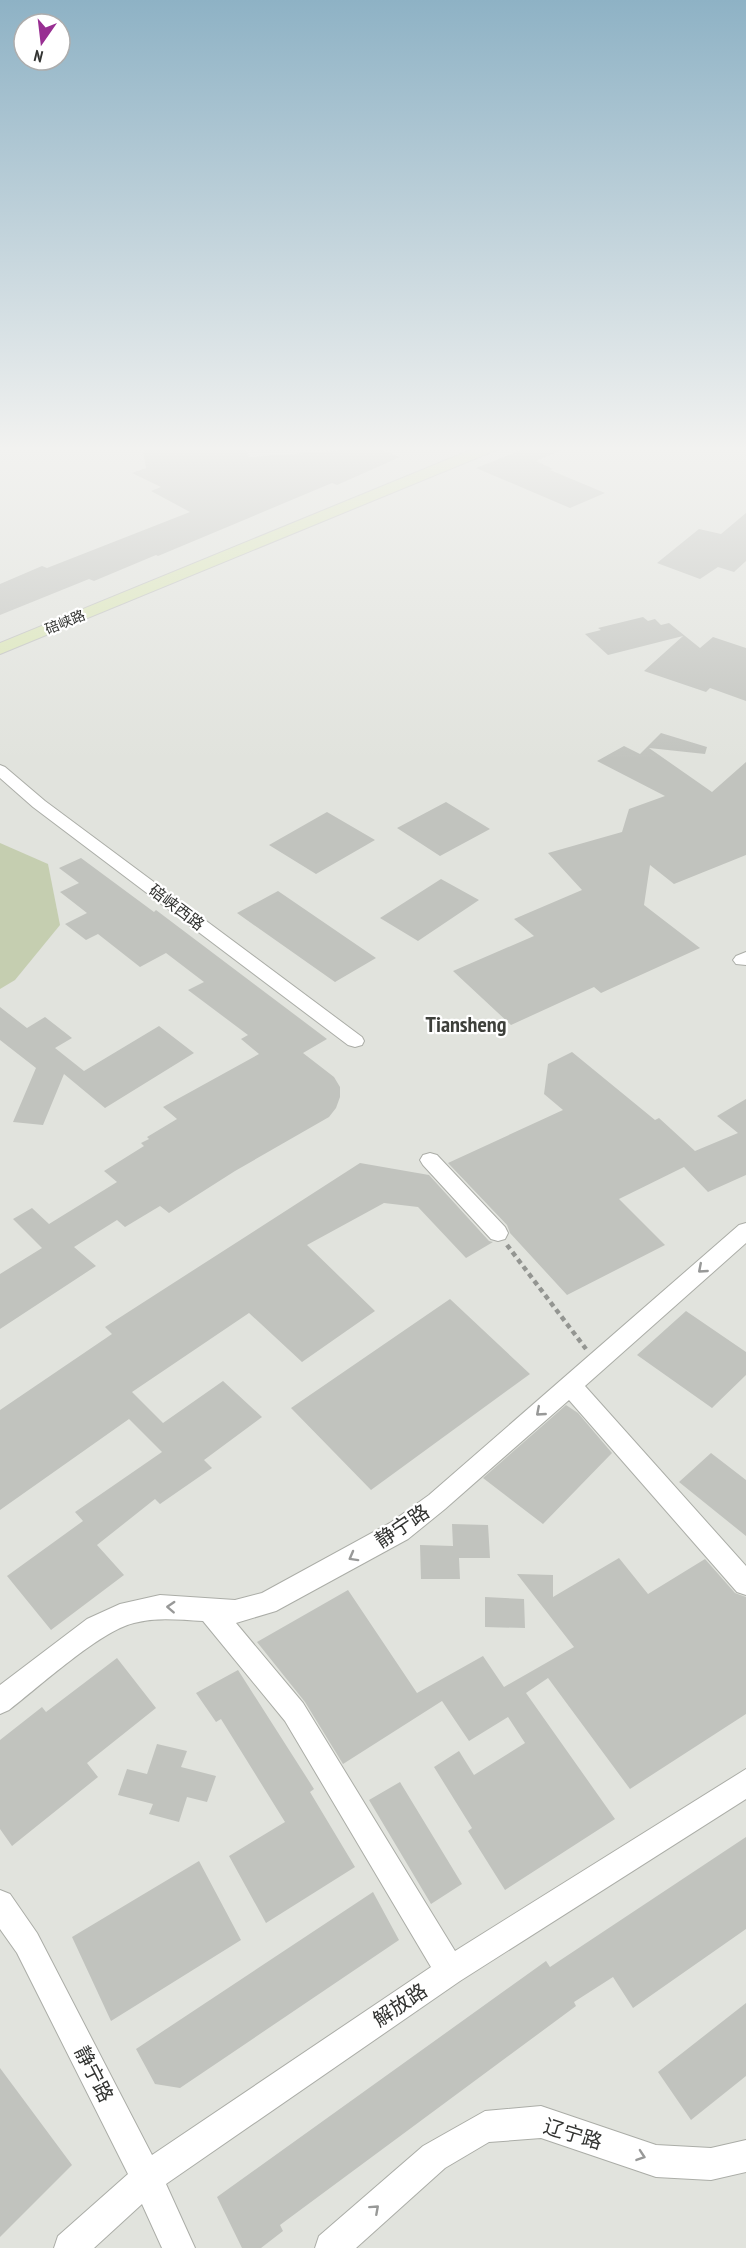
<svg xmlns="http://www.w3.org/2000/svg" width="746" height="2248" viewBox="0 0 746 2248" font-family="'PT Sans Narrow','Noto Sans SC',sans-serif">
	<style>
		.green { fill: #c5ceb0 }
		.building { fill: #c1c3be }
		.lines { fill: none; stroke-linecap: round; stroke-linejoin: round }
		.minor-casing { stroke: #abada7; stroke-width: 2 }
		.major-casing { stroke: #bdbebd; stroke-width: 2 }
		.path { stroke: #939591; stroke-width: 4.5; stroke-dasharray: 5 4; stroke-linecap: butt }
		.minor { fill: #fff; fill-rule: evenodd }
		.major { fill: #d9e5b4; fill-rule: evenodd }
		.oneway { stroke: #989998 }
		.labels { text-anchor: middle; dominant-baseline: central; stroke-width: 4.5; stroke-linejoin: round; paint-order: stroke }
		.far-street-label { font-size: 14px; fill: #323331; stroke: #fff }
		.street-label { font-size: 16px; fill: #323331; stroke: #fff }
		.near-street-label { font-size: 20px; fill: #323331; stroke: #fff }
		.district-label { font-size: 22px; font-weight: bold; fill: #3e403b; stroke: #fff }
	</style>
	<rect width="100%" height="100%" fill="#e1e3dd"/>
	<!-- green -->
	<path class="green" d="M0 843 48 864 60 925 15 980 0 989Z"/>
	<!-- building -->
	<path class="building" d="M142 445H244L249 457 347 450 338 445H370L400 457 337 485 332 483 158 556 156 555 94 581 89 579 0 615V584L42 566 47 568 190 512 151 491 161 487 132 473 146 468Z
		M534 445H574L536 461 553 469 550 470 605 493 570 508 476 468Z
		M746 513V561L734 572 718 567 700 579 657 563 699 529 721 534Z
		M643 617 648 621 655 619 661 625 669 623 700 648 713 637 746 648V701L710 688 706 692 644 671 683 636 608 655 585 634 601 630 598 628Z
		M661 733 707 747 705 754 649 748 712 792 746 762V855L674 884 650 865 644 905 700 948 601 993 594 987 511 1025 453 971 534 936 514 919 582 890 548 853 622 832 629 809 665 796 597 761 624 746 640 754Z
		M446 802 490 829 440 856 397 828Z
		M327 812 375 840 316 874 269 845Z
		M81 858 154 912 156 910 327 1039 303 1053 334 1077 340 1087V1097L336 1108 329 1117 235 1171 169 1213 160 1206 125 1227 117 1220 74 1247 96 1266 0 1329V1274L42 1248 13 1219 32 1208 49 1224 117 1182 104 1171 144 1146 141 1143 149 1139 147 1137 177 1119 163 1107 259 1054 241 1039 248 1035 188 990 204 982 166 953 140 967 98 934 86 940 65 924 87 913 60 892 79 883 59 868Z
		M441 879 479 900 418 941 380 918Z
		M278 891 376 958 335 982 237 913Z
		M0 1007 27 1028 45 1017 72 1038 55 1048 84 1071 159 1026 194 1053 105 1108 64 1074 43 1125 13 1122 36 1068 0 1040Z
		M572 1052 655 1120 659 1118 695 1151 738 1133 717 1116 746 1099V1175L708 1192 684 1167 619 1199 665 1245 567 1295 510 1233 507 1225 448 1163 563 1110 544 1094 548 1064Z
		M360 1163 429 1175 489 1241 493 1242 466 1258 418 1207 384 1203 307 1245 375 1311 302 1362 249 1313 132 1392 163 1423 223 1381 262 1417 204 1460 212 1468 160 1504 155 1499 97 1545 124 1575 51 1630 7 1576 83 1521 75 1512 162 1452 129 1419 0 1510V1410L112 1334 105 1327Z
		M450 1299 530 1374 371 1490 291 1408Z
		M686 1311 746 1352V1375L712 1408 637 1355Z
		M566 1405 578 1413 612 1453 543 1524 483 1478Z
		M711 1453 746 1480V1536L679 1482Z
		M452 1524 488 1525 490 1558H459L460 1579H421L420 1545 453 1546Z
		M619 1558 648 1594 705 1559 735 1593 746 1597V1714L630 1789 548 1678 526 1693 615 1819 505 1890 468 1831 472 1828 434 1767 459 1751 474 1775 525 1743 508 1717 469 1741 442 1701 343 1764 305 1702 257 1642 348 1590 417 1693 483 1656 504 1687 574 1647 517 1574 553 1575V1597Z
		M485 1597 524 1599 525 1628 485 1627Z
		M117 1658 156 1708 87 1763 98 1777 12 1846 0 1829V1740L42 1707 46 1712Z
		M238 1670 314 1789 310 1792 355 1867 266 1923 229 1856 285 1822 221 1719 216 1722 196 1693Z
		M157 1744 187 1751 181 1767 216 1776 207 1802 187 1797 179 1822 149 1814 153 1804 118 1795 127 1769 147 1774Z
		M400 1782 462 1884 431 1904 369 1800Z
		M746 1837V1929L633 2008 613 1977 574 2002 576 2006 280 2225 283 2231 261 2248H242L217 2197 546 1961 550 1967Z
		M199 1861 241 1940 111 2021 72 1937Z
		M373 1892 399 1940 180 2088 155 2084 136 2049Z
		M746 2003V2076L691 2120 658 2072Z
		M0 2068 72 2165 0 2237Z"/>
	<g class="lines">
		<!-- minor casing -->
		<g class="minor-casing">
			<path id="minor" d="M0 765 5 767 45 801 362 1037 364 1041 362 1045 355 1047 348 1045 33 807 0 778Z
				M746 952V965L736 964 733 960 736 956Z
				M430 1153 437 1155 505 1227 508 1233 505 1239 498 1241 491 1239 423 1165 420 1160 423 1155Z
				M746 1223V1243L585 1386 746 1566V1595L737 1592 569 1400 445 1509 408 1539 276 1611 236 1623 303 1703 455 1951 746 1769V1799L460 1981 166 2184 195 2248H162L142 2204 94 2248H54L58 2236 128 2174 17 1953 0 1929V1890L10 1894 37 1933 152 2155 431 1967 285 1721 203 1621C179 1620 157 1617 134 1623 100 1631 39 1687 9 1710L0 1714V1685L87 1619 120 1604 160 1595 235 1600 262 1593 390 1523 429 1495 739 1225Z
				M541 2106 656 2145 711 2148 746 2140V2172L711 2180 656 2177 541 2138 489 2142 445 2168 356 2248H315L319 2236 423 2146 485 2111Z"/>
		</g>
		<!-- major casing -->
		<g class="major-casing">
			<path id="major" d="M483 445H503L501 448 0 654V643Z"/>
		</g>
		<!-- path -->
		<path class="path" d="M507 1245 586 1349"/>
		<!-- minor -->
		<use href="#minor" class="minor"/>
		<!-- major -->
		<use href="#major" class="major"/>
	</g>
	<!-- one-way arrows -->
	<defs><path id="oneway-chevron" d="M-2-3.5L2.5 0L-2 3.5" fill="none" stroke-width="1.6" stroke-linecap="round" stroke-linejoin="round" transform="scale(1.5)"/></defs>
	<g class="oneway">
		<use href="#oneway-chevron" transform="translate(702 1269) rotate(139)"/>
		<use href="#oneway-chevron" transform="translate(540 1412) rotate(139)"/>
		<use href="#oneway-chevron" transform="translate(353 1557) rotate(151)"/>
		<use href="#oneway-chevron" transform="translate(171 1607) rotate(-177)"/>
		<use href="#oneway-chevron" transform="translate(641 2156) rotate(19)"/>
		<use href="#oneway-chevron" transform="translate(375 2209) rotate(-42)"/>
	</g>
	<!-- sky -->
	<linearGradient id="sky" x2="0" y2="1"><stop stop-color="#8eb2c5"/><stop offset="0.59" stop-color="#f2f2f0"/><stop offset="1" stop-color="#f2f2f0" stop-opacity="0"/></linearGradient>
	<rect width="746" height="760" fill="url(#sky)"/>
	<g class="labels">
		<!-- far-street labels -->
		<g class="far-street-label">
			<text transform="translate(65 622) rotate(-22)">碚峡路</text>
		</g>
		<!-- street labels -->
		<g class="street-label">
			<text transform="translate(177 907) rotate(37)">碚峡西路</text>
		</g>
		<!-- near-street labels -->
		<g class="near-street-label">
			<text transform="translate(402 1526) rotate(-34)">静宁路</text>
			<text transform="translate(400 2005) rotate(-34)">解放路</text>
			<text transform="translate(94 2074) rotate(63)">静宁路</text>
			<text transform="translate(573 2134) rotate(17)">辽宁路</text>
		</g>
		<!-- district labels -->
		<g class="district-label">
			<text x="466" y="1024">Tiansheng</text>
		</g>
	</g>
	<!-- north arrow -->
	<g transform="translate(42 42) rotate(194)"><circle r="28" fill="#ffffff" stroke="#adadad" stroke-width="1.5"/>
	<path d="M0-4.5L10 22L0 15L-10 22Z" fill="#982f92"/>
	<text y="-9" font-size="16" font-weight="bold" text-anchor="middle" fill="#323331">N</text>
	</g>
</svg>
